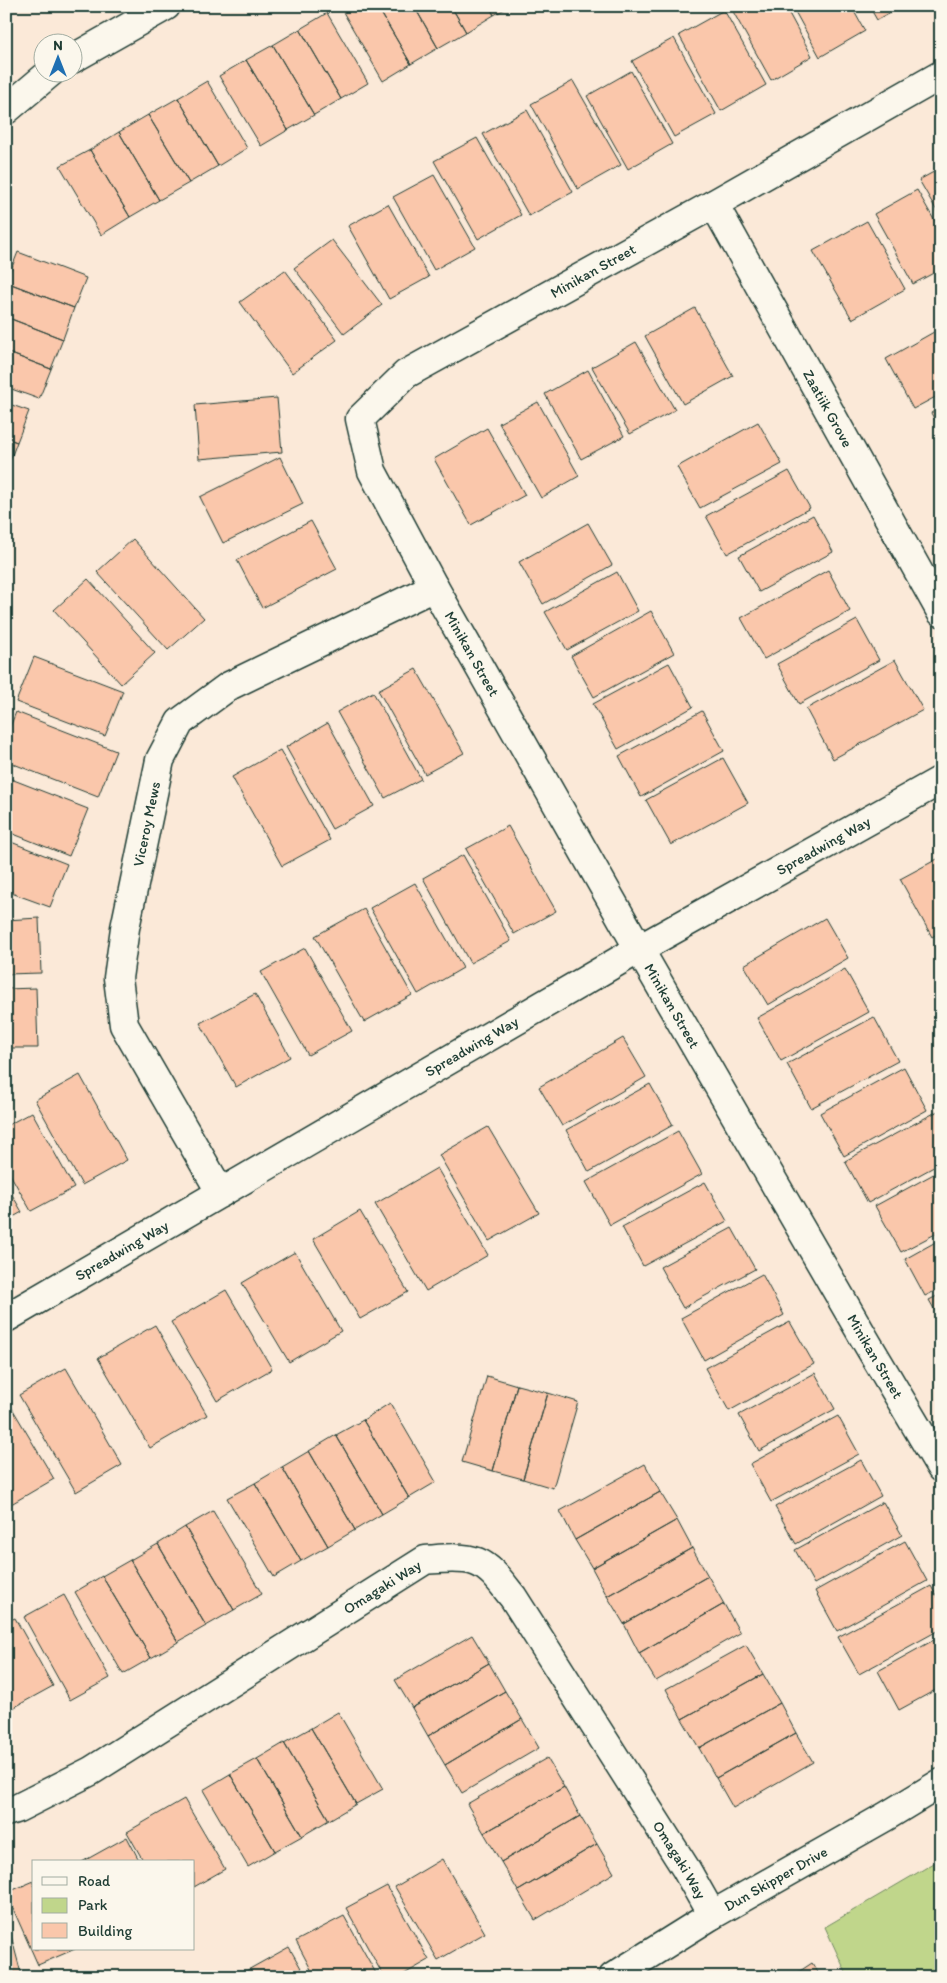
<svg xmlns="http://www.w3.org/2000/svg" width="947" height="1983" viewBox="0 0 947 1983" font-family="Itim,sans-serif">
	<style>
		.green { fill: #c0d68b; stroke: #708a60 }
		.building { fill: #fac7ab; stroke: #1f3d34 }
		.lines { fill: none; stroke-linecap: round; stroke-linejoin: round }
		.minor-casing { stroke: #1f3d34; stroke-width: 31 }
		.minor { stroke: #fbf7ec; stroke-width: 28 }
		.labels { text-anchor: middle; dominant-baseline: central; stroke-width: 4; stroke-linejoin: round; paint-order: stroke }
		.street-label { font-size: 15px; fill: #1f3d34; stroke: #fbf7ec }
	</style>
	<rect width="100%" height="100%" fill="#fbe9d8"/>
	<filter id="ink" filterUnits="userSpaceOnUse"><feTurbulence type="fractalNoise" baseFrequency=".02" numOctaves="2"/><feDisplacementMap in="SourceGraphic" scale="10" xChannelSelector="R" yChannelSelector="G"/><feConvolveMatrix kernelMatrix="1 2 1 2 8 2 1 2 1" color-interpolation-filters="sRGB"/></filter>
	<g filter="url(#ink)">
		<!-- green -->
		<path class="green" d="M941 1859V1977H848L825 1927Z"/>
		<!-- building -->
		<path class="building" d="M354 6H377L411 64 383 81 343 12Z
			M377 6H414L438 48 411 64Z
			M414 6H451L466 32 438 48Z
			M451 6H489L494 15 466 32Z
			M489 6H510L494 15Z
			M730 6H785L812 56 771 80Z
			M792 6H851L865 31 820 57Z
			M869 6H902L877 20Z
			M724 10 766 85 721 111 679 35Z
			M327 13 368 83 341 99 300 29Z
			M300 29 341 99 314 115 273 45Z
			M674 38 716 114 674 137 632 61Z
			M273 45 314 115 288 130 246 60Z
			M246 60 288 130 261 146 219 76Z
			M631 71 672 144 628 169 587 96Z
			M207 81 247 148 218 166 178 98Z
			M573 81 621 165 578 189 531 104Z
			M178 98 218 166 189 183 148 115Z
			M527 110 573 192 529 216 483 134Z
			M148 115 189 183 159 200 119 132Z
			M119 132 159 200 130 217 90 150Z
			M477 138 521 215 478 239 434 161Z
			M90 150 130 217 101 235 60 166Z
			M941 168V218L919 180Z
			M434 175 475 247 434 270 393 197Z
			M917 190 941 232V269L913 284 874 214Z
			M388 204 429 277 389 299 348 226Z
			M867 221 905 289 852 319 813 251Z
			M332 240 382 305 344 334 294 268Z
			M18 252 86 278 74 308 6 282Z
			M285 270 337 340 292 373 240 302Z
			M6 282 74 308 63 339 6 317Z
			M695 308 733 376 683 404 645 336Z
			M6 317 63 339 51 369 6 352Z
			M941 328V394L913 409 886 359Z
			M636 342 675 410 630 434 592 367Z
			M6 352 51 369 39 399 6 387Z
			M588 370 624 436 581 459 545 394Z
			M277 398 282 452 199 459 195 405Z
			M538 402 579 476 541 498 499 423Z
			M6 403 29 411 17 442 6 438Z
			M941 407V431L931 413Z
			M758 422 782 464 700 508 677 467Z
			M487 428 525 495 471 525 434 459Z
			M6 438 17 442 6 471Z
			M280 457 303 504 223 543 200 497Z
			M789 471 810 508 727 554 706 516Z
			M813 515 833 552 759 592 739 556Z
			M311 521 337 569 262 608 237 560Z
			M588 523 612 565 543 604 519 562Z
			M133 539 204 618 168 650 97 572Z
			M828 570 850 611 764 659 741 618Z
			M617 572 638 611 567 650 545 612Z
			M88 579 155 653 121 684 54 610Z
			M651 611 674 653 594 697 571 656Z
			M857 620 879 660 799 704 777 664Z
			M34 657 123 691 105 736 16 702Z
			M895 660 923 710 833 759 806 709Z
			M669 663 693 707 618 749 593 704Z
			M416 669 464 753 425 774 378 690Z
			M373 692 421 779 385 798 337 712Z
			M702 711 724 751 641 797 619 756Z
			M16 712 116 751 98 797 6 761V737Z
			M328 723 374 806 332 829 286 747Z
			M280 750 330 840 282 866 232 777Z
			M723 758 748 803 671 845 646 800Z
			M6 777 88 809 69 856 6 831Z
			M508 826 556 911 514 934 466 849Z
			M6 840 67 864 50 907 6 891Z
			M463 855 511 941 470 963 423 878Z
			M941 857V932L932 937 900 879Z
			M415 883 463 968 418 994 370 908Z
			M364 909 412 995 364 1022 315 936Z
			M39 918 41 973 6 974V920Z
			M825 918 848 958 768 1005 744 965Z
			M305 948 352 1031 308 1055 261 972Z
			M845 969 869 1012 781 1061 757 1018Z
			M36 988 38 1048H6V989Z
			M255 994 290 1057 236 1087 200 1023Z
			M874 1017 898 1061 811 1108 787 1064Z
			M623 1038 646 1077 562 1126 539 1087Z
			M904 1067 927 1110 844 1156 820 1113Z
			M80 1075 127 1160 82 1185 35 1100Z
			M650 1084 673 1125 589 1172 566 1130Z
			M938 1111 941 1117V1163L868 1203 845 1161Z
			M32 1112 74 1188 31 1211 6 1167V1126Z
			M488 1127 539 1213 489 1241 439 1155Z
			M678 1131 702 1174 610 1225 586 1182Z
			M437 1168 488 1255 426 1291 375 1204Z
			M941 1170V1231L901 1252 875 1206Z
			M705 1182 727 1221 643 1266 622 1227Z
			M6 1184 22 1212 6 1221Z
			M360 1211 408 1292 360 1319 313 1239Z
			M732 1228 755 1269 683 1308 660 1267Z
			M941 1239V1288L925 1296 905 1259Z
			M295 1252 341 1331 289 1362 242 1283Z
			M762 1274 784 1315 704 1360 681 1318Z
			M226 1290 272 1369 217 1401 171 1322Z
			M941 1294V1321L929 1300Z
			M790 1322 814 1364 729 1411 705 1368Z
			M155 1325 207 1415 150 1448 98 1358Z
			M66 1368 122 1465 76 1492 19 1395Z
			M815 1373 835 1409 759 1451 739 1415Z
			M487 1376 517 1385 493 1471 462 1462Z
			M517 1385 548 1393 523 1479 493 1471Z
			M548 1393 578 1402 553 1488 523 1479Z
			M9 1403 54 1479 6 1507V1404Z
			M390 1403 436 1482 409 1498 363 1420Z
			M838 1416 859 1454 771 1502 750 1464Z
			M363 1420 409 1498 382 1514 336 1435Z
			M336 1435 382 1514 355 1530 309 1451Z
			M309 1451 355 1530 328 1546 282 1467Z
			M861 1460 881 1496 796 1544 775 1507Z
			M645 1464 660 1492 575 1540 560 1511Z
			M282 1467 328 1546 301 1561 255 1483Z
			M255 1483 301 1561 274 1577 227 1498Z
			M660 1492 677 1520 592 1568 575 1540Z
			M883 1502 902 1535 814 1584 795 1550Z
			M213 1511 262 1594 234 1610 185 1527Z
			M677 1520 692 1548 607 1596 592 1568Z
			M185 1527 234 1610 206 1626 158 1544Z
			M905 1541 927 1581 837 1631 815 1591Z
			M158 1544 206 1626 178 1642 130 1560Z
			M692 1548 708 1576 624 1624 607 1596Z
			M130 1560 178 1642 151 1658 102 1576Z
			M102 1576 151 1658 123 1674 75 1592Z
			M708 1576 724 1604 639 1653 624 1624Z
			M931 1586 941 1604V1629L859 1674 838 1637Z
			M64 1595 110 1678 70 1700 24 1617Z
			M724 1604 740 1633 656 1681 639 1653Z
			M15 1618 53 1686 13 1708 6 1697V1622Z
			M472 1635 489 1663 412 1708 395 1680Z
			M941 1636V1687L899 1710 878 1671Z
			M746 1645 763 1674 682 1719 666 1689Z
			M489 1663 505 1691 428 1736 412 1708Z
			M763 1674 780 1703 699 1748 682 1719Z
			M505 1691 522 1719 445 1765 428 1736Z
			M780 1703 796 1733 716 1778 699 1748Z
			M338 1712 383 1789 356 1804 311 1728Z
			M522 1719 539 1748 462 1793 445 1765Z
			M311 1728 356 1804 329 1820 284 1743Z
			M796 1733 813 1762 733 1808 716 1778Z
			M284 1743 329 1820 302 1836 257 1759Z
			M547 1758 564 1787 484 1833 467 1804Z
			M257 1759 302 1836 275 1851 230 1774Z
			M230 1774 275 1851 248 1867 203 1790Z
			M564 1787 580 1816 501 1862 484 1833Z
			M184 1799 225 1869 194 1887V1862H144L127 1832Z
			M580 1816 597 1844 518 1891 501 1862Z
			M127 1837 140 1862H82Z
			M597 1844 614 1873 535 1920 518 1891Z
			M442 1859 485 1933 438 1960 395 1887Z
			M34 1881V1949H75L38 1965 6 1893Z
			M387 1886 429 1960 399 1977H384L346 1908Z
			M344 1916 378 1977H315L296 1941Z
			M6 1917 22 1977H6Z
			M289 1947 306 1977H250L246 1971Z
			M812 1963 821 1977H791Z"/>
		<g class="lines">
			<!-- minor casing -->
			<g class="minor-casing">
				<g id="minor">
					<path d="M72 59 166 6"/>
					<path id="s1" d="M941 75 714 204 406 374 360 419 372 471 434 587 639 949 867 1343 941 1468"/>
					<path d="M6 110 51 72"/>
					<path id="s2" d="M714 204 941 612"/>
					<path id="s3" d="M221 1193 124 1025 118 978 125 928 160 760 180 722 229 686 434 587"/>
					<path id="s4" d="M6 1318 639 949 941 780"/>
					<path id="s5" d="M6 1812 18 1808 91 1771 425 1560C441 1559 462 1556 477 1562 492 1568 503 1585 513 1597L686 1869 712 1915"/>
					<path id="s6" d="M613 1977 712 1915 885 1817 941 1783"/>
				</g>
			</g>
			<!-- minor -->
			<use href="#minor" class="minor"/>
		</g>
	</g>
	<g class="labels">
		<!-- street labels -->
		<g class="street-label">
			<text transform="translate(593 271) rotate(-29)">Minikan Street</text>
			<text stroke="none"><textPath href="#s2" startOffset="234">Zaatiik Grove</textPath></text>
			<text stroke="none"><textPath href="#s1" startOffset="939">Minikan Street</textPath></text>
			<text stroke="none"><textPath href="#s3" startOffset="398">Viceroy Mews</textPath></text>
			<text stroke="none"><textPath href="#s4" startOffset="944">Spreadwing Way</textPath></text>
			<text stroke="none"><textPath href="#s1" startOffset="1344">Minikan Street</textPath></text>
			<text stroke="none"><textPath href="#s4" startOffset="539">Spreadwing Way</textPath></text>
			<text stroke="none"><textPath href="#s4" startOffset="134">Spreadwing Way</textPath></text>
			<text stroke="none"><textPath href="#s1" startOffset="1749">Minikan Street</textPath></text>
			<text stroke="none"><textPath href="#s5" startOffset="439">Omagaki Way</textPath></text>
			<text stroke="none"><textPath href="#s5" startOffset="904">Omagaki Way</textPath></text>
			<text stroke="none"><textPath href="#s6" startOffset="190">Dun Skipper Drive</textPath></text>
		</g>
	</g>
	<!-- margin -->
	<rect width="947" height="1983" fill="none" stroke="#fbf7ec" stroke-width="25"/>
	<rect x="12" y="12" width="922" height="1958" fill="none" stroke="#1f3d34" stroke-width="2" filter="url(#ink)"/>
	<!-- legend -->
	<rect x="32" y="1860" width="162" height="90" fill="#fbf7ec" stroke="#a3ada2"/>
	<rect x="42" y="1877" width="25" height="8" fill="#fbf7ec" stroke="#a3ada2"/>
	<text x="78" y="1886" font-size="15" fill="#1f3d34">Road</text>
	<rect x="42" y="1898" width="25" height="15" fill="#c0d68b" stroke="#a3ada2"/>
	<text x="78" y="1910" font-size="15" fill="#1f3d34">Park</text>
	<rect x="42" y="1923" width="25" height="15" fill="#fac7ab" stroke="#a3ada2"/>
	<text x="78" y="1936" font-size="15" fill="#1f3d34">Building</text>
	<!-- north arrow -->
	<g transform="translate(58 58)"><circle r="24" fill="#fbf7ec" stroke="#a3ada2"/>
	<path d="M0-4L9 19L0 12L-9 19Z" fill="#1f6fb2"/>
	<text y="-8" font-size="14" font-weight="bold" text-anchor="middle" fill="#1f3d34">N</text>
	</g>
</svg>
